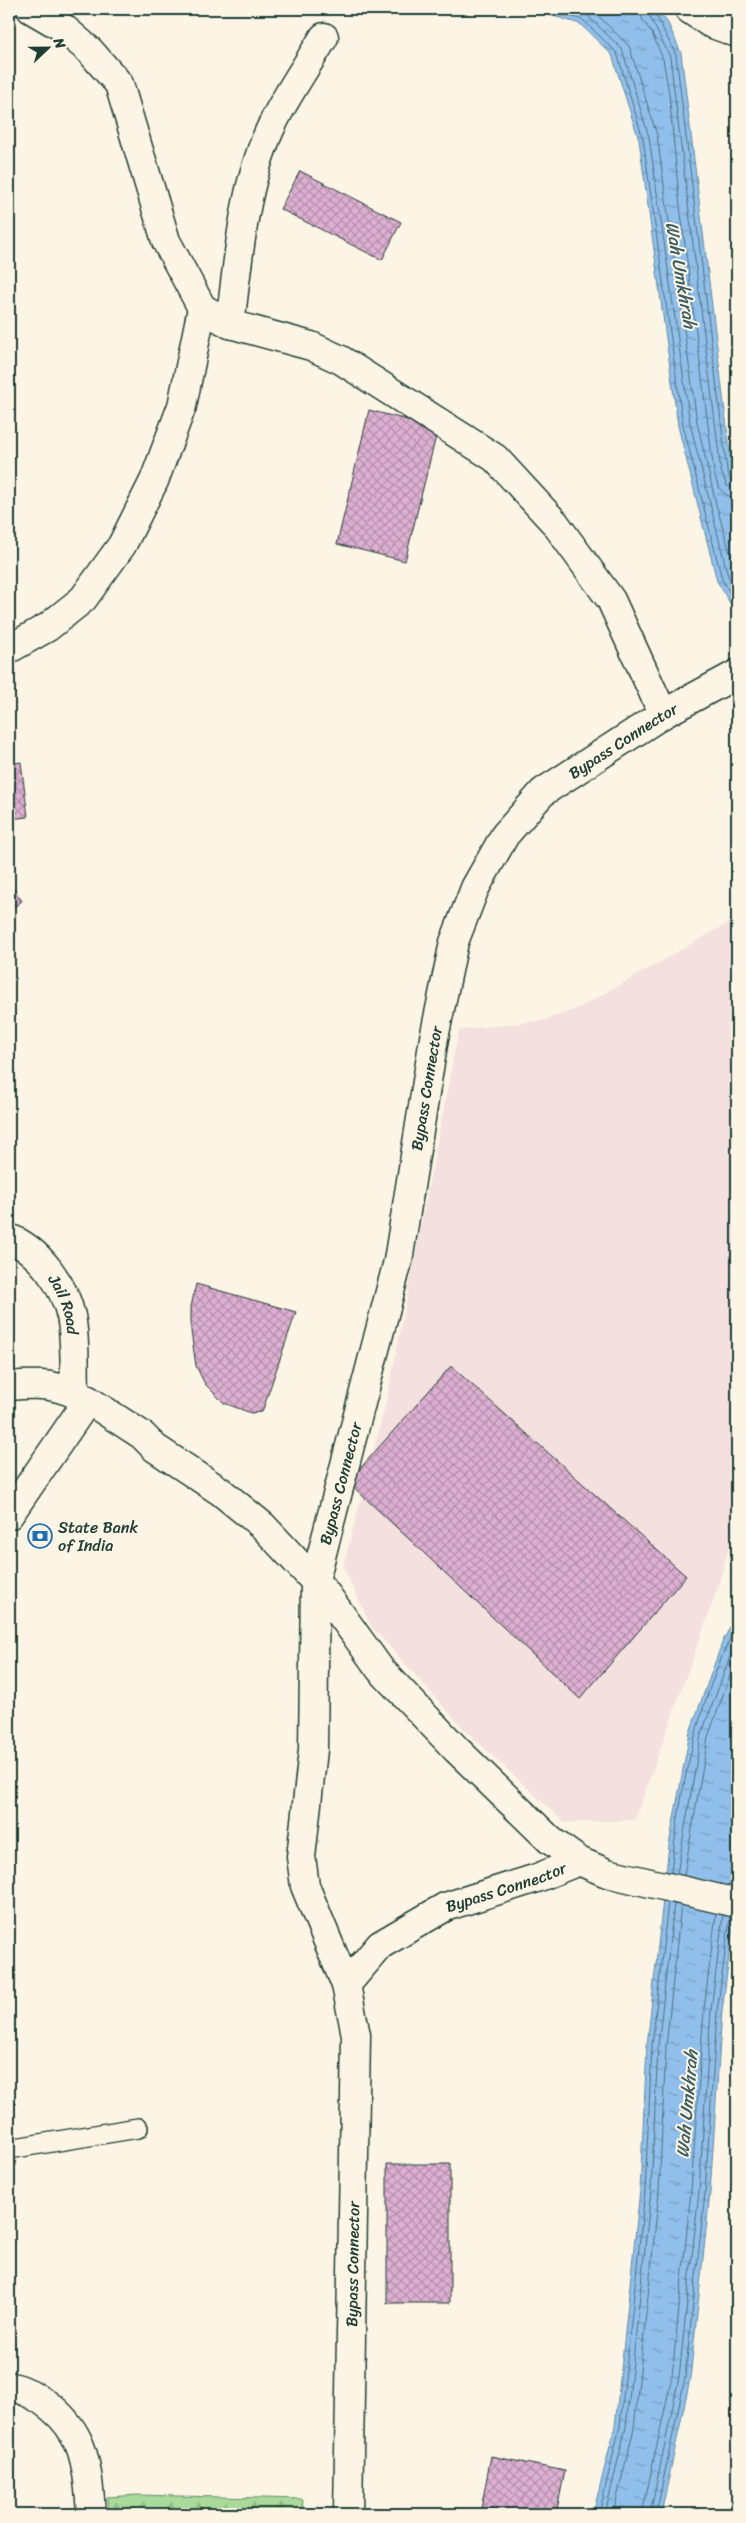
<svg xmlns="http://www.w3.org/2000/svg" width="746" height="2523" viewBox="0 0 746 2523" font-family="Sriracha,sans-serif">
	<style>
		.built { fill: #f3e0df }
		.forest { fill: url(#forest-firs); stroke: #648c68 }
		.water { fill: url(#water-ripples); stroke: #638ba2 }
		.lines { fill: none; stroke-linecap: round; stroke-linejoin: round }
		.shore { stroke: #4d717d; stroke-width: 1 }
		.building { fill: url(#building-cross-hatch); stroke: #1f3d34 }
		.lane-casing { stroke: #1f3d34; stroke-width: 22 }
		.street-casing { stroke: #1f3d34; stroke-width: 31 }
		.secondary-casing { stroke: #1f3d34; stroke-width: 31 }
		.lane { stroke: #fcf5e5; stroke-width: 19 }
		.street { stroke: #fcf5e5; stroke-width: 28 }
		.secondary { stroke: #fcf5e5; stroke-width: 28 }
		.labels { text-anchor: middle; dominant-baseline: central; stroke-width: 4; stroke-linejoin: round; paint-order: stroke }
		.street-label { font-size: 16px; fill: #1f3d34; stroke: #fcf5e5 }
		.poi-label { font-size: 16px; fill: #1f3d34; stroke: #fcf5e5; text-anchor: start }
		.water-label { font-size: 18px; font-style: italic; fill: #3c5e62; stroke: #fcf5e5 }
	</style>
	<defs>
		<pattern id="forest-firs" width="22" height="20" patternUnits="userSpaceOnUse" patternTransform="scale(1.25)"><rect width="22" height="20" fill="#a9da9b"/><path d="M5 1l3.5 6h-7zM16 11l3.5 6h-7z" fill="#91bc86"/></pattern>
		<pattern id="water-ripples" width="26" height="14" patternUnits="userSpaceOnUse" patternTransform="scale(1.25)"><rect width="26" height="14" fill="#91bfeb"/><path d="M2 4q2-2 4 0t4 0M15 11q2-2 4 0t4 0" fill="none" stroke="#769cbf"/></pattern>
		<pattern id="building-cross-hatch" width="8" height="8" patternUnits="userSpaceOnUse" patternTransform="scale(1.25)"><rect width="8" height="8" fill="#ddafd2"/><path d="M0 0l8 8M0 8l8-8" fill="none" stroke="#b390ab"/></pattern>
	</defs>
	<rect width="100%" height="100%" fill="#fcf5e5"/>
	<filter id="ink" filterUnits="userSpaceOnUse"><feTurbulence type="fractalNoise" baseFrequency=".02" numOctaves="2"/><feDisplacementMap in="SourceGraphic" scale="10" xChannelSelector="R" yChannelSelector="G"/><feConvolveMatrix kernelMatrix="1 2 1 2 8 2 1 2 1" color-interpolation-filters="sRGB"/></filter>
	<g filter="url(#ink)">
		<!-- built -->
		<path class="built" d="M737 918V1520L715 1596 635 1820 565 1823 464 1729 371 1626 343 1567 387 1399 459 1030 545 1020 579 1008Z"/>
		<!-- forest -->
		<path class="forest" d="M137 2495 303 2499 302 2514H108L107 2497Z"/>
		<!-- water -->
		<path class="water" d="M530 9H657L668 23 681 53 732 469 737 486V615L717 581 678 426 639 140 612 55 580 24Z
			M737 1613V1896L722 2011 710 2193 690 2379 661 2514H593L615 2426 640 2190 647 2045 669 1845 690 1732 722 1643Z"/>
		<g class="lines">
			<!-- shore -->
			<path class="shore" d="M547 9 583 20 617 53 643 139 683 425 722 579 737 605
				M569 9 587 15 622 49 649 137 690 423 728 576 737 593
				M591 9 629 46 657 135 697 422 716 504 737 578
				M640 9 642 19 652 33 663 59 669 93 679 198 714 472C717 486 722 497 737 498
				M647 9C648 16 666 47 670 57L721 471 727 486 737 490
				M653 9 676 55 727 470 731 481 737 484
				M671 1872C680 1787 698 1701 737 1624
				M677 1874 701 1735 737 1638
				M684 1875 708 1737 737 1656
				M599 2514 620 2426 645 2191 652 2046 668 1902
				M605 2514 626 2427 651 2191 658 2046 674 1904
				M613 2514 634 2428 659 2192 666 2047 681 1905
				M642 2514 672 2376 691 2191 704 2009 716 1914
				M650 2514 679 2377 699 2192 711 2010 723 1915
				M656 2514 685 2378 705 2193 717 2011 730 1917"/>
		</g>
		<!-- building -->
		<path class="building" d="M300 171 401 222 382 260 280 209Z
			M369 410 438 428 405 561 337 544Z
			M21 762 28 817 9 819V764Z
			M9 882 22 901 9 911Z
			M196 1284 296 1312 262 1412 251 1413 224 1403 205 1384 196 1366 191 1331V1307Z
			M451 1366 686 1576 580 1699 348 1482Z
			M387 2164H450V2303H387Z
			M491 2456 565 2471 556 2514H480Z"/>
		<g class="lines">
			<!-- lane casing -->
			<g class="lane-casing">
				<path id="lane" d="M9 2149 138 2128"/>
			</g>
			<!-- street casing -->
			<g class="street-casing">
				<g id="street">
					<path d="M31 9 62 27 90 51 119 84 166 241 202 308 230 324 311 346 341 360 495 458 555 523 611 600 663 714"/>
					<path d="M230 324C239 256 243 182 275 119 289 91 308 64 324 37"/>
					<path d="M9 649 48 627 83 599 122 545 154 481 182 406 202 308"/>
					<path id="s1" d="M9 1238C39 1250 64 1285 71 1316 76 1341 74 1369 75 1393"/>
				</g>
			</g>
			<!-- secondary casing -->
			<g class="secondary-casing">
				<g id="secondary">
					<path d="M689 9 710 23 737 33"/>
					<path d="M9 1386C42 1383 58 1384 88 1400L9 1515"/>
					<path d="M88 1400 142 1435 155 1448 220 1491 263 1526 324 1591 380 1669 456 1749 550 1840 579 1861 607 1873 737 1903"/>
					<path id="s2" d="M346 1985 380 1945 445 1907 537 1878 579 1861"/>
					<path d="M9 2386C39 2393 68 2416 80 2446 87 2464 90 2495 91 2514"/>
					<path id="s3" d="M348 2514 356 2035 346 1985 305 1886 301 1857 313 1750 315 1580 398 1261 434 1038 454 942 475 888 505 835 543 792 663 714 737 674"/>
				</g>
			</g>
			<!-- lane -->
			<use href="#lane" class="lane"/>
			<!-- street -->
			<use href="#street" class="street"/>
			<!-- secondary -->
			<use href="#secondary" class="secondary"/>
		</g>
	</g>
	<!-- icons -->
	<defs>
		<g id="bank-ring" transform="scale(1.25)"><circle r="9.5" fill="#fcf5e5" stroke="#1f6fb2" stroke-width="1.5"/><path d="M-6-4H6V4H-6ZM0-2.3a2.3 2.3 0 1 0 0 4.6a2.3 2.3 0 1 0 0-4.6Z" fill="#1f6fb2"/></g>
	</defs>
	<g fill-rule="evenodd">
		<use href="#bank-ring" x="40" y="1536"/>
	</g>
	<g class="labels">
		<!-- street labels -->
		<g class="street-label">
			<text stroke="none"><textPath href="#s3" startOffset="1869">Bypass Connector</textPath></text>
			<text stroke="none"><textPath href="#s3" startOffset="1449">Bypass Connector</textPath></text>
			<text stroke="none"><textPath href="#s1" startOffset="90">Jail Road</textPath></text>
			<text stroke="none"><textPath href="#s3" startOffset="1044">Bypass Connector</textPath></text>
			<text stroke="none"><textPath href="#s2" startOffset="192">Bypass Connector</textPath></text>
			<text stroke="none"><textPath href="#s3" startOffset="250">Bypass Connector</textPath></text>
		</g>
		<!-- poi labels -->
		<g class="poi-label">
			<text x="58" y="1527">State Bank<tspan x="58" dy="18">of India</tspan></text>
		</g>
		<!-- water labels -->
		<g class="water-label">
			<text transform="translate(681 275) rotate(80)">Wah Umkhrah</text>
			<text transform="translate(687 2104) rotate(-85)">Wah Umkhrah</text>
		</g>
	</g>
	<!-- margin -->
	<rect width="746" height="2523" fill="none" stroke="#fcf5e5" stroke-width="30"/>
	<rect x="15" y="15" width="716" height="2493" fill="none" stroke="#1f3d34" stroke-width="2" filter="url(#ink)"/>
	<!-- north arrow -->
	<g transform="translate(48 48) rotate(68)" stroke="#fcf5e5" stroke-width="4" paint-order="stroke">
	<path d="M0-4L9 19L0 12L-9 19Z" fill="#1f3d34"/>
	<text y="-8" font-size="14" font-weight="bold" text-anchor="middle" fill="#1f3d34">N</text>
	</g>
</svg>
